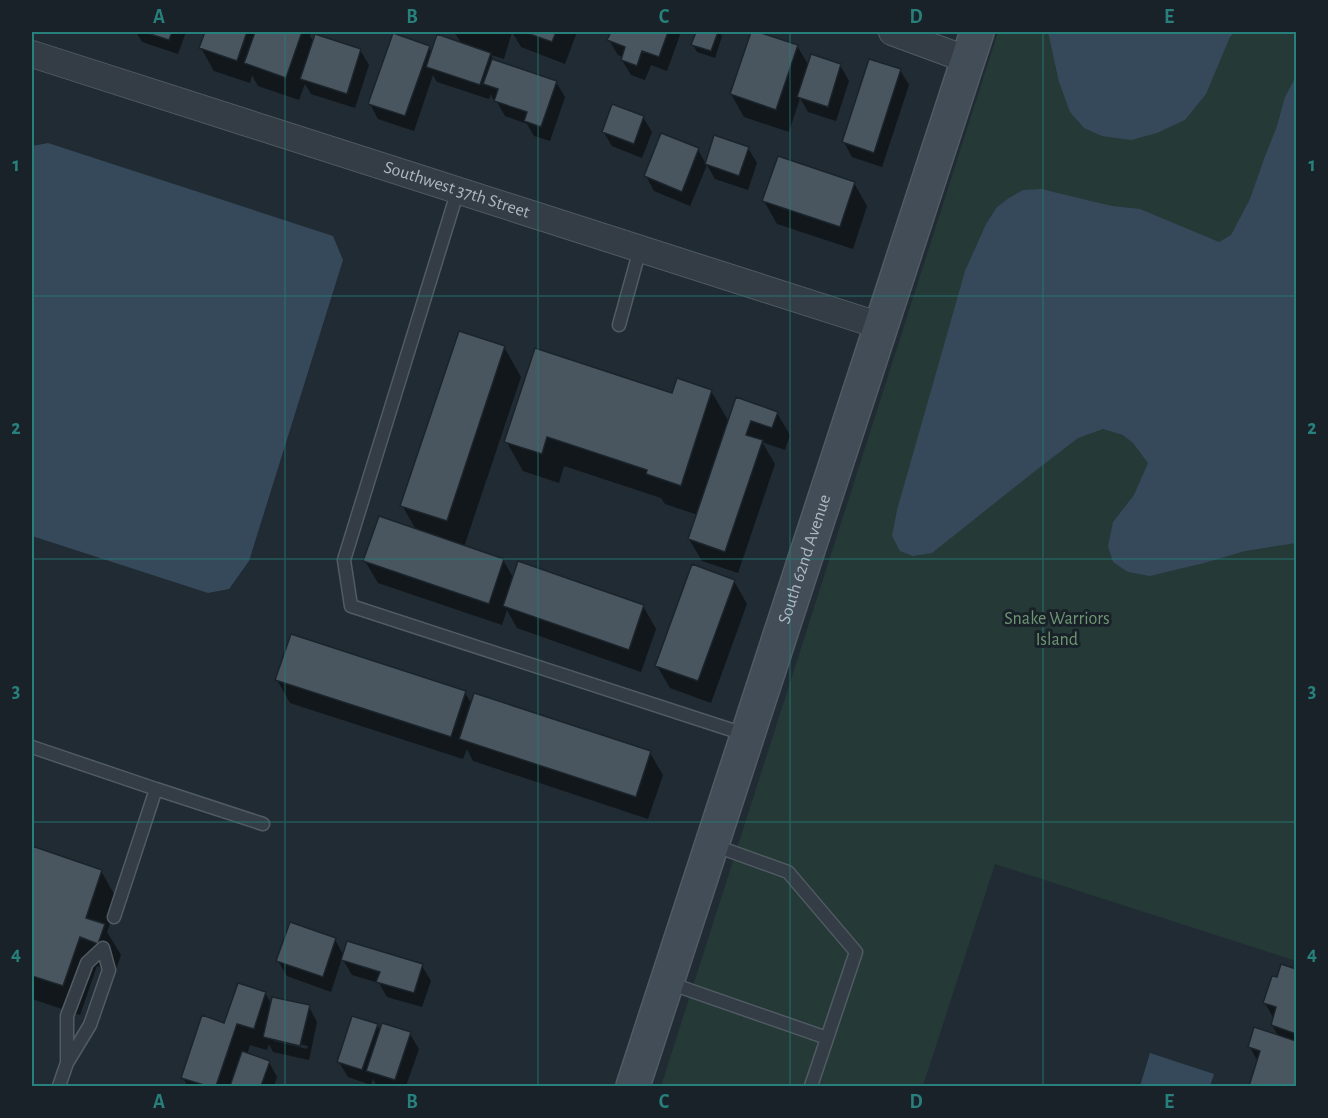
<svg xmlns="http://www.w3.org/2000/svg" width="1328" height="1118" viewBox="0 0 1328 1118" font-family="'Alegreya Sans',sans-serif">
	<style>
		.green { fill: #253937 }
		.water { fill: #35495a }
		.shadow { fill: #0007; fill-rule: evenodd }
		.building { fill: #495660; stroke: #1b242b; stroke-width: 1.5 }
		.lines { fill: none; stroke-linecap: round; stroke-linejoin: round }
		.lane-casing { stroke: #515b63; stroke-width: 15 }
		.street-casing { stroke: #515b63; stroke-width: 28 }
		.secondary-casing { stroke: #515b63; stroke-width: 36 }
		.lane { stroke: #343d45; stroke-width: 12 }
		.street { stroke: #343d45; stroke-width: 26 }
		.secondary { stroke: #424d58; stroke-width: 33 }
		.grid { fill: none; stroke: #27807b; stroke-width: 1.5; stroke-opacity: 0.55 }
		.labels { text-anchor: middle; dominant-baseline: central; stroke-width: 6; stroke-linejoin: round; paint-order: stroke }
		.street-label { font-size: 18px; fill: #aeb8c2; stroke: #192229 }
		.park-label { font-size: 18px; fill: #6f9673; stroke: #192229 }
		.neatline { fill: none; stroke: #27807b; stroke-width: 2 }
		.grid-label { font-size: 20px; text-anchor: middle; font-weight: bold; fill: #27807b }
	</style>
	<rect width="100%" height="100%" fill="#202b34"/>
	<!-- green -->
	<path class="green" d="M998 32H1296V961L995 864 923 1086H661Z"/>
	<!-- water -->
	<path class="water" d="M1048 32H1235L1230 37 1206 94 1185 120 1157 133 1131 140 1102 136 1084 128 1070 112 1059 82Z
		M1296 76V543L1245 551 1204 563 1150 576 1128 572 1113 562 1108 546 1113 522 1134 495 1148 463 1133 443 1123 435 1103 429 1078 438 1030 475 932 553 913 556 900 551 892 536 897 510 965 271 986 224 997 207 1009 198 1023 190 1041 189 1112 206 1140 209 1219 242 1231 235 1250 199 1264 159 1277 126 1285 97Z
		M48 143 333 236 343 260 249 561 229 589 208 593 32 536V146Z
		M1150 1053 1214 1074 1210 1086H1140Z"/>
	<!-- shadow -->
	<path class="shadow" d="M136 32H186L178 54 142 42Z
		M207 32H311L310 36 314 42 360 50 369 65 355 108 311 94 305 84 299 100 258 86 252 75 250 83 214 71 201 48Z
		M454 32H577L565 64 521 47 512 32 504 59 491 55 495 62 556 82 565 97 550 141 534 136 527 124 505 116 496 100 493 99 491 94 489 99 437 82 433 75 414 131 378 119 370 104 429 47 432 54 462 44Z
		M612 32H681L667 71 651 65 645 80 631 75 622 60 623 57 618 55 609 40Z
		M697 32H719L722 36 715 58 697 52 693 45Z
		M752 32 797 46 809 66 840 65 849 81 836 121 808 112 800 98 789 132 744 117 731 94Z
		M900 70 909 85 882 167 852 157 844 142Z
		M643 117 652 132 642 158 612 146 603 131Z
		M748 148 757 163 748 190 715 179 707 165 690 206 654 191 646 176 698 150 706 164Z
		M854 183 867 206 853 249 777 224 764 201Z
		M504 347 521 377 464 547 503 560 514 579 643 606 656 629 641 672 517 628 507 610 502 625 378 583 365 561 416 530 402 505Z
		M711 391 729 422 777 413 790 435 785 450 762 442 775 464 738 573 702 561 689 539 698 515 665 504 661 498 564 466 559 483 523 471 506 441 673 395Z
		M734 581 747 604 711 703 670 688 657 666Z
		M277 680 465 693 472 705 650 753 663 775 648 819 473 761 467 749 463 759 290 703Z
		M32 848 101 871 118 901 107 932 121 955 115 972 97 966 80 1015 32 999Z
		M335 940 344 956 422 966 431 981 422 1007 387 997 379 983 352 975 342 958 331 992 287 976 278 961Z
		M1282 966 1296 971V1086H1250L1258 1062 1250 1047 1279 1037 1272 1025 1274 1019 1265 1003 1278 979Z
		M265 993 272 1005 309 1007 317 1022 309 1060 273 1052 269 1044 267 1050 250 1045 247 1055 269 1062 277 1077 274 1086H188L183 1078 225 1024ZM274 1038 308 1046 307 1049 274 1041Z
		M377 1025 381 1032 410 1034 419 1049 406 1086H377L373 1079 371 1085 348 1077 339 1062Z"/>
	<!-- building -->
	<path class="building" d="M144 32H172L169 40Z
		M205 32H247L237 61 199 48Z
		M255 32H302L286 78 244 63Z
		M524 32H556L552 42Z
		M611 32H668L659 57 642 51 637 66 621 60 625 47 607 40Z
		M696 32H718L711 51 691 45Z
		M751 32H758L798 45 776 110 730 94Z
		M393 33 430 46 405 116 368 104Z
		M315 34 361 49 347 94 300 79Z
		M437 34 491 53 480 85 426 67Z
		M811 54 841 64 828 107 797 97Z
		M492 59 557 81 541 127 524 121 527 112 494 101 498 89 483 84Z
		M869 59 901 69 874 153 842 142Z
		M612 104 644 116 634 144 602 132Z
		M661 133 699 148 682 192 644 176Z
		M714 135 749 147 739 176 705 164Z
		M778 156 855 182 840 227 762 201Z
		M459 331 505 346 447 521 400 506Z
		M535 348 672 393 677 378 712 390 681 486 646 474 647 470 547 437 542 454 504 442Z
		M736 397 778 412 772 428 751 421 746 435 763 440 725 552 688 539Z
		M379 516 504 559 489 604 363 561Z
		M518 561 644 605 629 650 503 606Z
		M692 564 735 580 698 681 655 666Z
		M291 634 466 691 451 737 275 680Z
		M474 693 651 751 636 797 459 739Z
		M32 846 102 870 86 918 105 924 98 944 80 937 63 986 32 976Z
		M290 922 336 938 323 977 276 961Z
		M347 941 423 964 414 993 376 982 380 972 341 960Z
		M1281 964 1296 969V1034L1271 1025 1276 1007 1263 1003 1272 976 1277 977Z
		M238 983 266 992 254 1029 237 1024 216 1086H207L181 1078 202 1015 224 1023Z
		M272 997 310 1005 300 1046 263 1037Z
		M352 1016 378 1024 362 1070 337 1062Z
		M382 1023 411 1032 395 1080 366 1071Z
		M1254 1027 1296 1041V1086H1249L1260 1051 1248 1047Z
		M242 1051 270 1061 261 1086H230Z"/>
	<g class="lines">
		<!-- lane casing -->
		<g class="lane-casing">
			<path id="lane" d="M458 190 344 560 351 606 747 735
				M619 325 640 249
				M32 748V747L156 789
				M713 845 788 872 856 952 811 1086
				M114 917 156 789 263 824
				M669 983 827 1038
				M59 1086 67 1063 90 1025 109 970 103 948 87 963 67 1016V1063"/>
		</g>
		<!-- street casing -->
		<g class="street-casing">
			<g id="street">
				<path d="M892 32 968 60"/>
				<path id="s1" d="M32 54 881 326"/>
			</g>
		</g>
		<!-- secondary casing -->
		<g class="secondary-casing">
			<g id="secondary">
				<path id="s2" d="M633 1086 977 32"/>
			</g>
		</g>
		<!-- lane -->
		<use href="#lane" class="lane"/>
		<!-- street -->
		<use href="#street" class="street"/>
		<!-- secondary -->
		<use href="#secondary" class="secondary"/>
	</g>
	<!-- grid -->
	<path class="grid" d="M285 32V1086M538 32V1086M790 32V1086M1043 32V1086M32 296H1296M32 559H1296M32 822H1296"/>
	<g class="labels">
		<!-- street labels -->
		<g class="street-label">
			<text stroke="none"><textPath href="#s1" startOffset="446">Southwest 37th Street</textPath></text>
			<text stroke="none"><textPath href="#s2" startOffset="554">South 62nd Avenue</textPath></text>
		</g>
		<!-- park labels -->
		<g class="park-label">
			<text x="1057" y="619">Snake Warriors<tspan x="1057" dy="21">Island</tspan></text>
		</g>
	</g>
	<!-- border -->
	<rect width="1328" height="1118" fill="none" stroke="#192229" stroke-width="66"/>
	<rect x="33" y="33" width="1262" height="1052" class="neatline"/>
	<g class="grid-label">
		<text x="159" y="23">A</text>
		<text x="412" y="23">B</text>
		<text x="664" y="23">C</text>
		<text x="916" y="23">D</text>
		<text x="1169" y="23">E</text>
		<text x="16" y="171">1</text>
		<text x="1312" y="171">1</text>
		<text x="16" y="434">2</text>
		<text x="1312" y="434">2</text>
		<text x="16" y="697">3</text>
		<text x="1312" y="697">3</text>
		<text x="16" y="960">4</text>
		<text x="1312" y="960">4</text>
		<text x="159" y="1108">A</text>
		<text x="412" y="1108">B</text>
		<text x="664" y="1108">C</text>
		<text x="916" y="1108">D</text>
		<text x="1169" y="1108">E</text>
	</g>
</svg>
